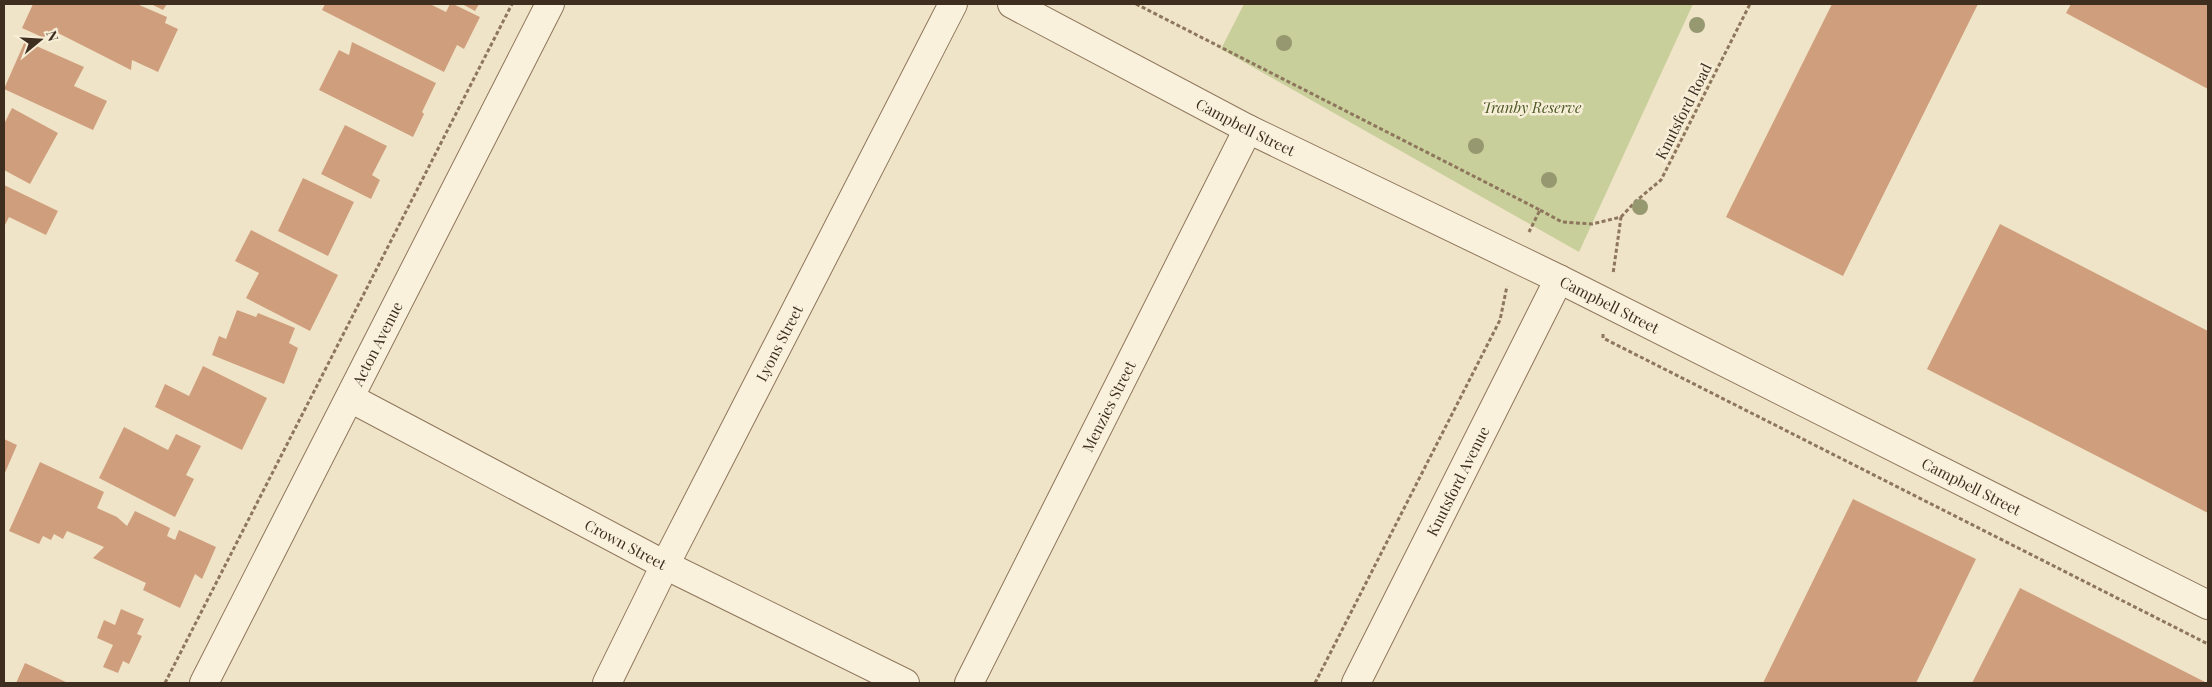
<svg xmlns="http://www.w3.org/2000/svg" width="2212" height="687" viewBox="0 0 2212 687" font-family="'Playfair Display',serif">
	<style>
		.green { fill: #c9cf9b }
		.building { fill: #cf9f7d }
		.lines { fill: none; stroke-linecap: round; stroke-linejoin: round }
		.minor-casing { stroke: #8d765c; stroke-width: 30 }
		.path { stroke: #8d765c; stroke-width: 3; stroke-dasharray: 4 2.5; stroke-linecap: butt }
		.minor { stroke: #faf1dc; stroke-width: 28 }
		.tree { fill: #96986f }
		.labels { text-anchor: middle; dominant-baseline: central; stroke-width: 5; stroke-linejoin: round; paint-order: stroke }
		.park-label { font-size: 15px; font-style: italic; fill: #4d5a26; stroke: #f7eed8 }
		.street-label { font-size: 15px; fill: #3d2e20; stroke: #f7eed8 }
	</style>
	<rect width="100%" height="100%" fill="#f0e4c8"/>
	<!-- green -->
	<path class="green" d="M1244 4H1693L1579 252 1221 49Z"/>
	<!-- building -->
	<path class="building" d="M33 4H137L167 17 165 23 178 29 158 72 132 60 131 70 54 31 53 42 22 28Z
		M151 4H167L163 10Z
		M325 4H430L446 12 450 4H453L480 17 464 49 457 45 444 72 322 10Z
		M462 4H479L475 11Z
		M1832 4H1978L1843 276 1726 217Z
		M2071 4H2208V89L2066 13Z
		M25 41 84 67 74 86 107 101 93 130 4 89Z
		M352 42 436 83 422 112 424 114 413 137 319 90 339 50 349 55Z
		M12 108 58 133 30 184 4 170V124Z
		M345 125 387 146 372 175 380 180 371 199 321 174Z
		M303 178 354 202 328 256 278 231Z
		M4 185 58 211 46 235 9 217 4 227Z
		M2000 224 2208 331V513L1927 369Z
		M251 230 338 275 310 331 246 298 259 273 235 261Z
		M237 310 256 317 258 313 295 328 289 343 298 348 284 384 212 355 219 336 226 339Z
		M203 366 267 398 242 450 155 407 165 384 189 396Z
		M124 427 168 450 176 434 201 446 186 475 194 479 175 517 99 478Z
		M4 439 17 445 4 475Z
		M40 462 104 492 97 508 117 517 127 526 135 511 170 528 167 536 175 540 179 530 216 547 202 579 195 574 180 608 143 590 146 583 93 558 104 547 67 531 63 539 54 534 51 540 43 536 39 544 9 531Z
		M1853 499 1976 559 1916 683H1763Z
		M2020 588 2207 683H1972Z
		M121 609 144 619 137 634 142 636 129 664 123 661 118 673 103 667 113 645 97 638 104 620 115 625Z
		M25 663 68 683H16Z"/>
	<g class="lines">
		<!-- minor casing -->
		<g class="minor-casing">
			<g id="minor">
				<path id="s1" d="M1012 4 1248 129 1559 279 2208 605"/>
				<path id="s2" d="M350 398 665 565 905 683"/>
				<path id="s3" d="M204 683 550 4"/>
				<path id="s4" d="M607 683 665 565 953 4"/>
				<path id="s5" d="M969 683 1248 129"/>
				<path id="s6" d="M1356 683 1559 279"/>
			</g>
		</g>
		<!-- path -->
		<path class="path" d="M1136 4 1540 210 1529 232
			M1540 210 1562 222 1592 224 1621 217 1613 274
			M1621 217 1636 201 1661 180 1750 4
			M1603 334V338L2208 644
			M165 683 512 4
			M1315 683 1500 320 1507 286"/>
		<!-- minor -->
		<use href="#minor" class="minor"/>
	</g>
	<!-- trees -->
	<g class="tree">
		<circle cx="1697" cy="25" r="8"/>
		<circle cx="1284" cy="43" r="8"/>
		<circle cx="1476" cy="146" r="8"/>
		<circle cx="1549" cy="180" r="8"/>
		<circle cx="1640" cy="207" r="8"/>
	</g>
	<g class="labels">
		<!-- park labels -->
		<g class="park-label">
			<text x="1532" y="107">Tranby Reserve</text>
		</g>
		<!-- street labels -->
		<g class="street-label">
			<text transform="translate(1683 111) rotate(-63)">Knutsford Road</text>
			<text stroke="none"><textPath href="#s1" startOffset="264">Campbell Street</textPath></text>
			<text stroke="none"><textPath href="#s1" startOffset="669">Campbell Street</textPath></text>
			<text stroke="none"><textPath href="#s4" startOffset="381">Lyons Street</textPath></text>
			<text stroke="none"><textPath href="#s3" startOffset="381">Acton Avenue</textPath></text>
			<text stroke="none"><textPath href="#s5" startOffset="310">Menzies Street</textPath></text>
			<text stroke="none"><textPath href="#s6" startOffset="226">Knutsford Avenue</textPath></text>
			<text stroke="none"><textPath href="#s1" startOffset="1074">Campbell Street</textPath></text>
			<text stroke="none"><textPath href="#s2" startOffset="312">Crown Street</textPath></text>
		</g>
	</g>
	<!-- border -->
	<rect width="2212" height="687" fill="none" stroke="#3d2e20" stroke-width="10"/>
	<!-- north arrow -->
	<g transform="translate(40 40) rotate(72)" stroke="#f7eed8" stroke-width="4" paint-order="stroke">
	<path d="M0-4L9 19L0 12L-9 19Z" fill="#3d2e20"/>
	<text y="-8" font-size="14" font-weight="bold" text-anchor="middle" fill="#3d2e20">N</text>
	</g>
</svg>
